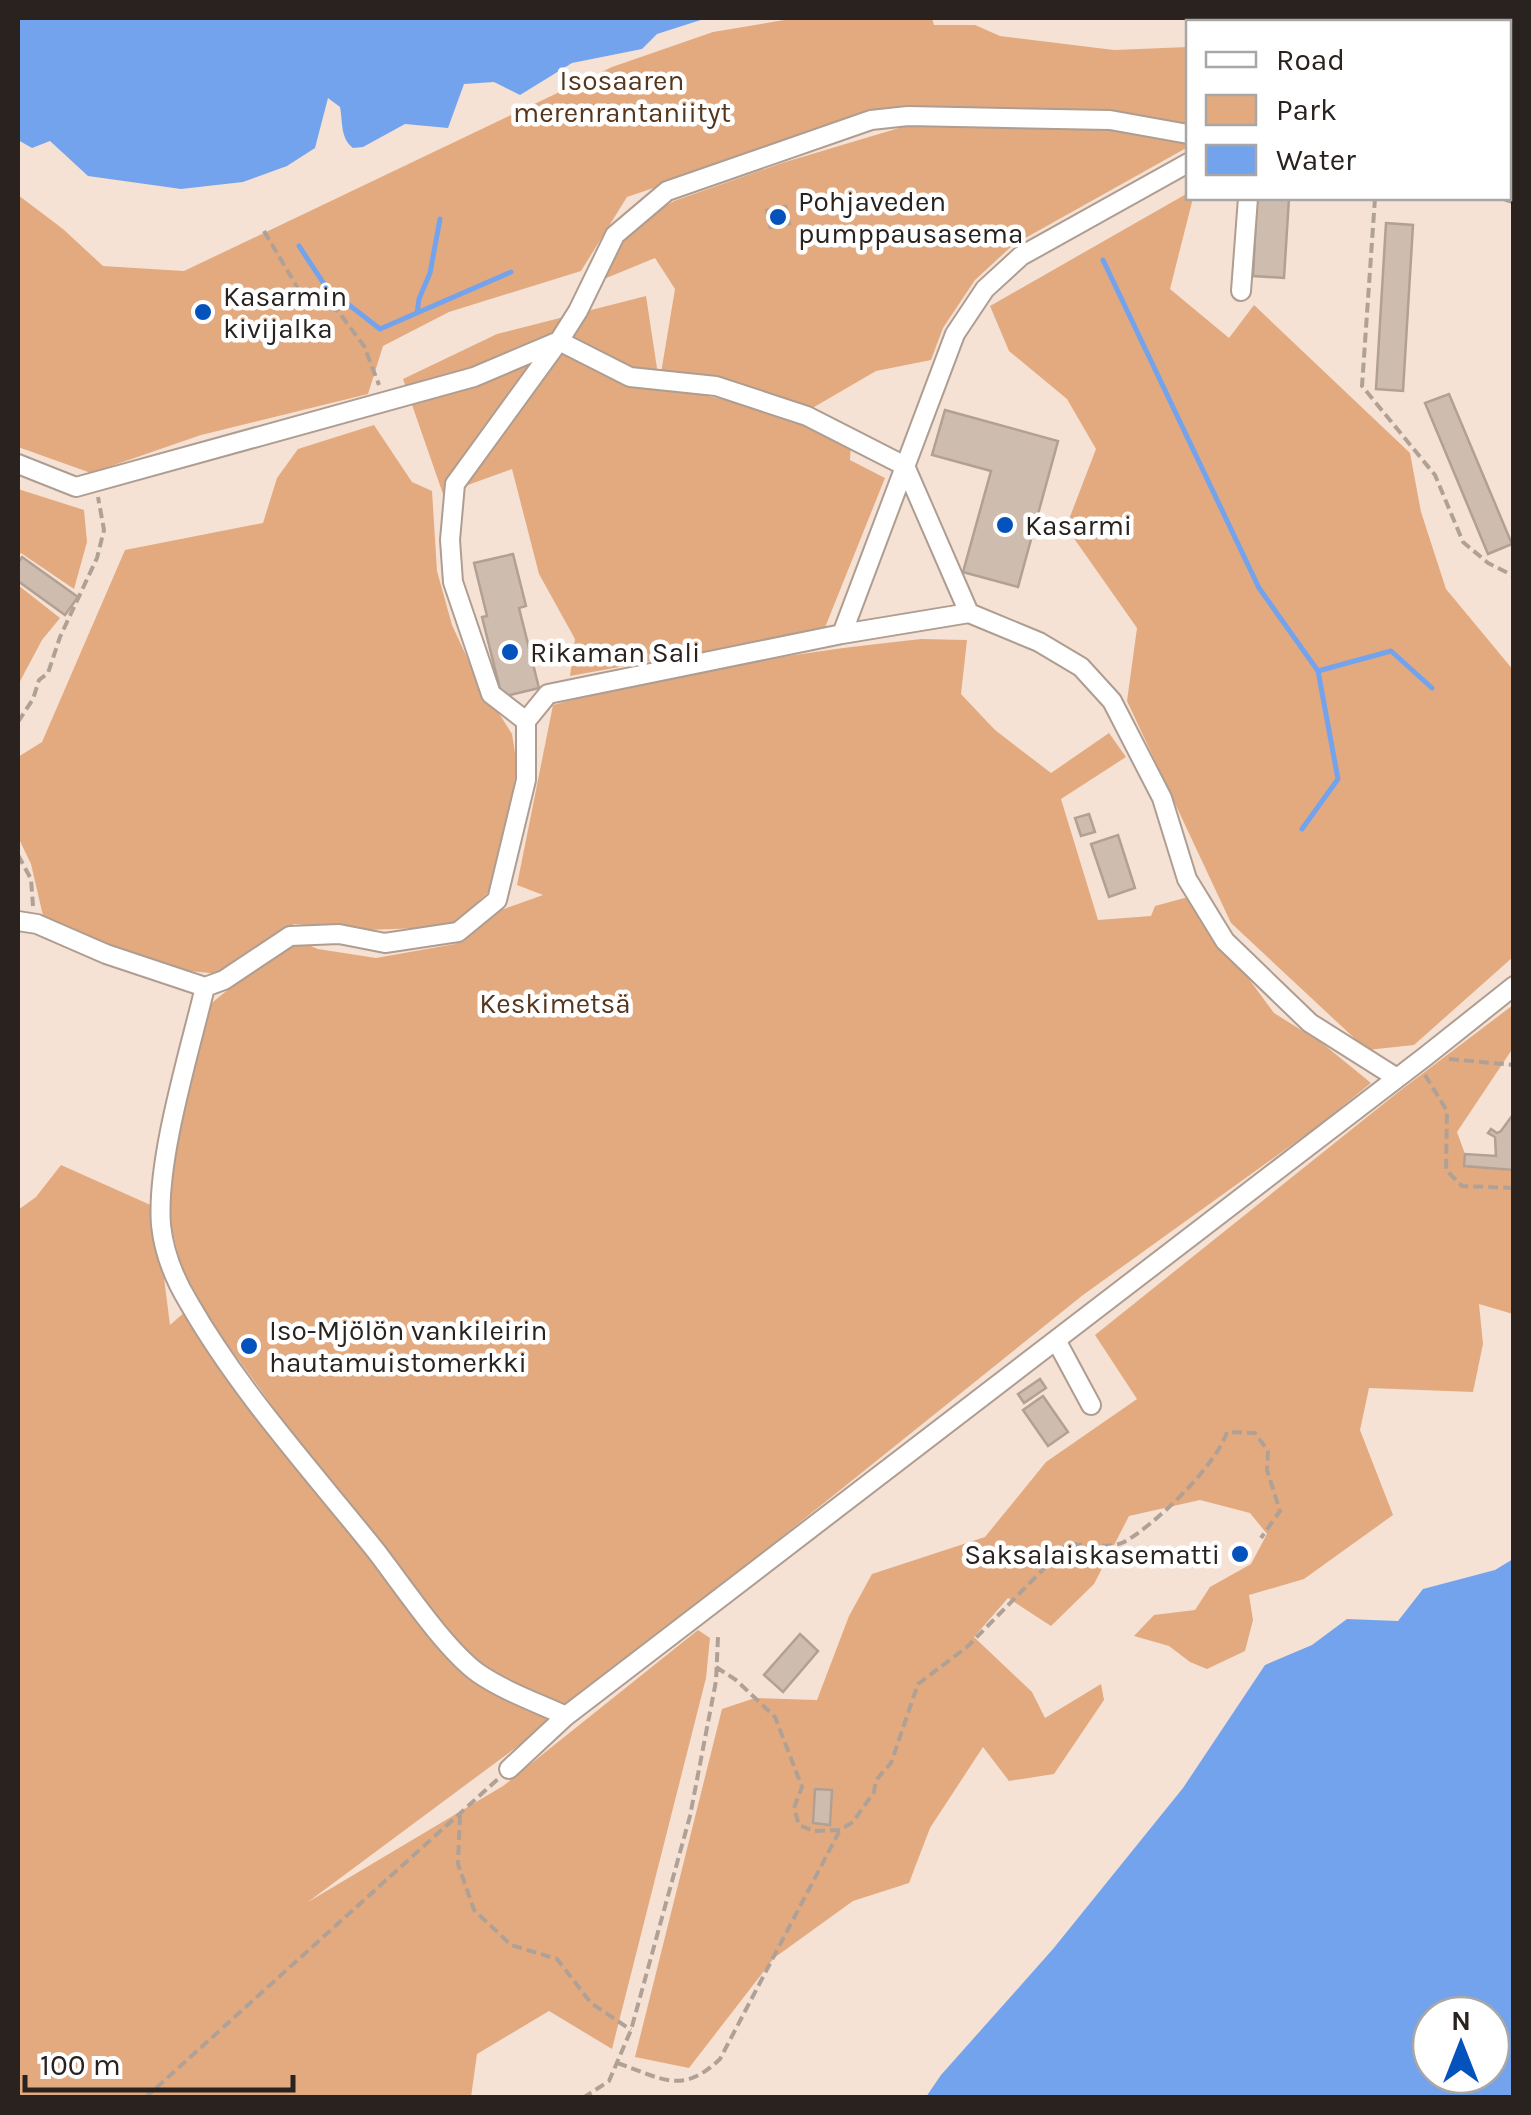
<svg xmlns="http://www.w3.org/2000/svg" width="1531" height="2115" viewBox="0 0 1531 2115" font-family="Karla,sans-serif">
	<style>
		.green { fill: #e3aa7f }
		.water { fill: #74a3ed; fill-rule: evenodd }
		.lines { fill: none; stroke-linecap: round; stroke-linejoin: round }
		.stream { stroke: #74a3ed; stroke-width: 5 }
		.building { fill: #cebcaf; stroke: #b1a093; stroke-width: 2.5 }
		.minor-casing { stroke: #ae9d90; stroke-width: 22 }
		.path { stroke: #b0a197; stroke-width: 4; stroke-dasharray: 10 5; stroke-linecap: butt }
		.minor { stroke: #fff; stroke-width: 18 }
		.poi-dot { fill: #0453bc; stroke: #fff; stroke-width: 4 }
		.labels { text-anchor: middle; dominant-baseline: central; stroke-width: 9; stroke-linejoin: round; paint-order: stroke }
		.park-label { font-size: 28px; fill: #56361c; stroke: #fff }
		.poi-label { font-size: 28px; fill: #29221e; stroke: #fff; text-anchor: start }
	</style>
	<rect width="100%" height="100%" fill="#f5e2d5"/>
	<!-- green -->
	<path class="green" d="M796 18H932L934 25H975L1000 36 1114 50 1188 47V124L1115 113 932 106 881 111 627 197 581 271 449 312 383 346 368 394 201 435 91 473 18 447V195L63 229 103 266 184 271 612 67 713 32Z
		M909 125 1109 130 1188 143V147L1013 245 975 280 943 328 931 360 876 371 809 410 661 373 675 289 655 258 604 279 630 228 674 201 782 163Z
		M1188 193V198H1193L1170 289 1229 338 1254 305 1410 453 1421 512 1446 589 1514 671 1513 957 1414 1045 1367 1050 1231 923 1127 701 1137 628 1066 527 1096 449 1067 399 1009 351 990 306Z
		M646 296 660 388C727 396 790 417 851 443L850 460 885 478 824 630 570 676 575 639 539 574 512 469 443 494 403 379 497 334Z
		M374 425 412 482 432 491 437 571 452 625 477 679 512 734 519 778 494 887 451 927 365 930 294 924 221 974 167 969 44 920 31 864 18 837V757L42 742 125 550 263 523 277 478 298 449Z
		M18 489 84 510 87 542 74 589 21 553 18 557Z
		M18 585 60 618 42 640 18 685Z
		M921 639 967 640 961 694 995 730 1051 773 1109 733 1126 757 1061 799 1098 920 1151 916 1155 906 1188 897 1274 1013 1322 1043 1371 1083 1322 1123 1083 1295 570 1707H560L476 1668 322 1474 187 1289 165 1202 207 1007 254 968 301 942 318 949 376 958 455 944 501 910 543 895 517 885 553 705C673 672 797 652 921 639Z
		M1513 1005V1048L1457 1132 1465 1154 1464 1166 1513 1170V1314L1479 1304 1483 1344 1473 1392 1369 1388 1360 1430 1393 1515 1304 1579 1249 1595 1253 1620 1245 1651 1207 1669 1190 1662 1169 1646 1134 1636 1154 1615 1195 1610 1210 1587 1251 1564 1267 1534 1250 1513 1200 1500 1129 1516 1094 1584 1051 1626 1008 1598 974 1637 1032 1692 1045 1718 1101 1684 1104 1700 1054 1774 1009 1781 983 1747 930 1828 909 1883 853 1901 774 1958 689 2068 635 2057 722 1709 755 1698 817 1700 849 1616 872 1574 985 1537 1046 1462 1137 1399 1095 1335 1397 1093Z
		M61 1165 155 1207 170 1325 186 1311 472 1672 546 1713 549 1723 308 1902 503 1786 698 1630 710 1638 706 1678 612 2049 549 2011 477 2054 471 2097 18 2098V1210L36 1197Z"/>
	<!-- water -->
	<path class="water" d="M18 18H707L657 34 642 49 572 63 520 95 494 82 464 84 448 128 405 124 363 147 353 148C340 138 343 122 340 107L328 98 315 148 287 166 243 182 181 189 88 176 50 141 32 148 18 140Z
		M1513 1559V2097H926L941 2075 1053 1949 1183 1788 1265 1665 1312 1645 1347 1619 1398 1621 1423 1589 1495 1570ZM1431 2015H1491V2075H1431Z"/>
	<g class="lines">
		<!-- stream -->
		<path class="stream" d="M299 246 326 287 380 329 511 272
			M1103 260 1259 588 1318 671 1338 779 1302 829
			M417 313 419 299 430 273 440 219
			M1318 671 1391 651 1432 688"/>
	</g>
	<!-- building -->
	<path class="building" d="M1257 198H1289L1284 278 1253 276Z
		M786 206 790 224 770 228 766 210Z
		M1386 223 1413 225 1403 391 1376 389Z
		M1449 394 1512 544 1488 554 1425 403Z
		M945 410 1058 441 1018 587 963 572 991 471 932 455Z
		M513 554 526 606 519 608 539 688 502 697 482 617 487 616 474 563Z
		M22 557 78 597 65 615 18 581V563Z
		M1089 814 1095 832 1081 836 1075 818Z
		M1118 835 1135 888 1109 897 1091 844Z
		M1514 1113V1170L1464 1166 1465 1154 1496 1156 1495 1137 1488 1133 1491 1129 1497 1133 1501 1131Z
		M1040 1379 1046 1388 1024 1403 1018 1394Z
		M1043 1396 1068 1432 1048 1446 1023 1410Z
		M800 1634 818 1651 783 1692 764 1675Z
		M815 1789 832 1790 830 1825 813 1823Z"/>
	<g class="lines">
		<!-- minor casing -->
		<g class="minor-casing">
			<path id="minor" d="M1508 191 1514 193
				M1241 291 1248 198
				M559 341 630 377 716 386 807 416 905 466 969 613 1039 642 1081 667 1112 701 1162 798 1187 879 1225 941 1310 1023 1397 1078
				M18 464 76 487 474 377 559 341
				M842 634 955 334 985 289 1021 256 1188 163
				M526 721 491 694 453 582 450 540 455 484 559 341 578 311 615 235 667 191 871 120 908 116 1110 120 1188 134
				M18 921 37 924 106 954 205 987
				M1056 1340 1091 1405
				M566 1716C538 1703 504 1691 478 1673 444 1648 403 1586 376 1551 312 1471 240 1392 189 1303 175 1280 164 1253 161 1225 156 1160 189 1054 205 987L224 980 290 936 339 934 385 943 458 932 497 900 526 780V721L548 694 842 634 969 613
				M509 1769 566 1716 1426 1056 1514 986"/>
		</g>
		<!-- path -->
		<path class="path" d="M1430 22V20
			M1375 198 1362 386 1435 475 1463 542 1488 563 1514 576
			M264 231 303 297 338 311 364 346 379 385
			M18 722 33 699 39 680 48 673 60 637 97 558 104 530 98 497
			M18 855 31 879 33 906
			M1449 1059 1514 1065
			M1425 1075 1447 1111 1446 1170 1462 1186 1514 1188
			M716 1667 736 1680 775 1717 802 1787 794 1808 799 1825 814 1831 840 1830 853 1822 874 1792 876 1780 891 1763 918 1684 967 1647 1068 1544C1083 1544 1110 1549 1124 1542 1155 1525 1216 1466 1227 1432L1255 1433 1268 1451 1267 1470 1280 1511 1261 1538
			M460 1815 458 1864 474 1910 511 1945 557 1959 591 2003 631 2030
			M617 2063C662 2078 681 2096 720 2059L839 1832
			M145 2098 498 1779
			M583 2098 609 2081 631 2030 690 1816 716 1681 718 1637"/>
		<!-- minor -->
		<use href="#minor" class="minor"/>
	</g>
	<!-- markers -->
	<g class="poi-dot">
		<circle cx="778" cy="217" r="10"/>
		<circle cx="203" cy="312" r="10"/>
		<circle cx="1005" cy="525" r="10"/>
		<circle cx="510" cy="652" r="10"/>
		<circle cx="249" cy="1346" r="10"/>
		<circle cx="1240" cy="1554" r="10"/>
	</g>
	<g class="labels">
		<!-- park labels -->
		<g class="park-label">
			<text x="622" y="80">Isosaaren<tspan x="622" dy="32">merenrantaniityt</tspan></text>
			<text x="555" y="1003">Keskimetsä</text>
		</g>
		<!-- poi labels -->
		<g class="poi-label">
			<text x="798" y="201">Pohjaveden<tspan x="798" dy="32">pumppausasema</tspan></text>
			<text x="223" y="296">Kasarmin<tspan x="223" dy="32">kivijalka</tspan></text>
			<text x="1025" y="525">Kasarmi</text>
			<text x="530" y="652">Rikaman Sali</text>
			<text x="269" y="1330">Iso-Mjölön vankileirin<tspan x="269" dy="32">hautamuistomerkki</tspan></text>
			<text x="1220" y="1554" text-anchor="end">Saksalaiskasematti</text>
		</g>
	</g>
	<!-- border -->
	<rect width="1531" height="2115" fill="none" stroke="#29221e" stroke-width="40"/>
	<!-- legend -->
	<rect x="1186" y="20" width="325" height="180" fill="#ffffff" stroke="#a9a7a5" stroke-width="2.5"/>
	<rect x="1206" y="52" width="50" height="15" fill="#ffffff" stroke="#a9a7a5" stroke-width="2.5"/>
	<text x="1276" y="70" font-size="30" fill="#29221e">Road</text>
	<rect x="1206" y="95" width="50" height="30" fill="#e3aa7f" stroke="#a9a7a5" stroke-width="2.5"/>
	<text x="1276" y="120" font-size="30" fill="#29221e">Park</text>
	<rect x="1206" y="145" width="50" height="30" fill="#74a3ed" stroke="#a9a7a5" stroke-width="2.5"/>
	<text x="1276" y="170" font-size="30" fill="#29221e">Water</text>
	<!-- north arrow -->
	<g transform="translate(1461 2045)"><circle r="48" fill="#ffffff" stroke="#a9a7a5" stroke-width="2.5"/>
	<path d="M0-8L18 38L0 25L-18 38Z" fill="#0453bc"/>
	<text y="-15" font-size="28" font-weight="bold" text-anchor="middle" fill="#29221e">N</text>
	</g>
	<!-- scale -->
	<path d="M25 2075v15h268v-15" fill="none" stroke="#29221e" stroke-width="5"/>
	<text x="40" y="2075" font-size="30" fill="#29221e" stroke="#ffffff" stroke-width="8" paint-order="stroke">100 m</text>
</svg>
